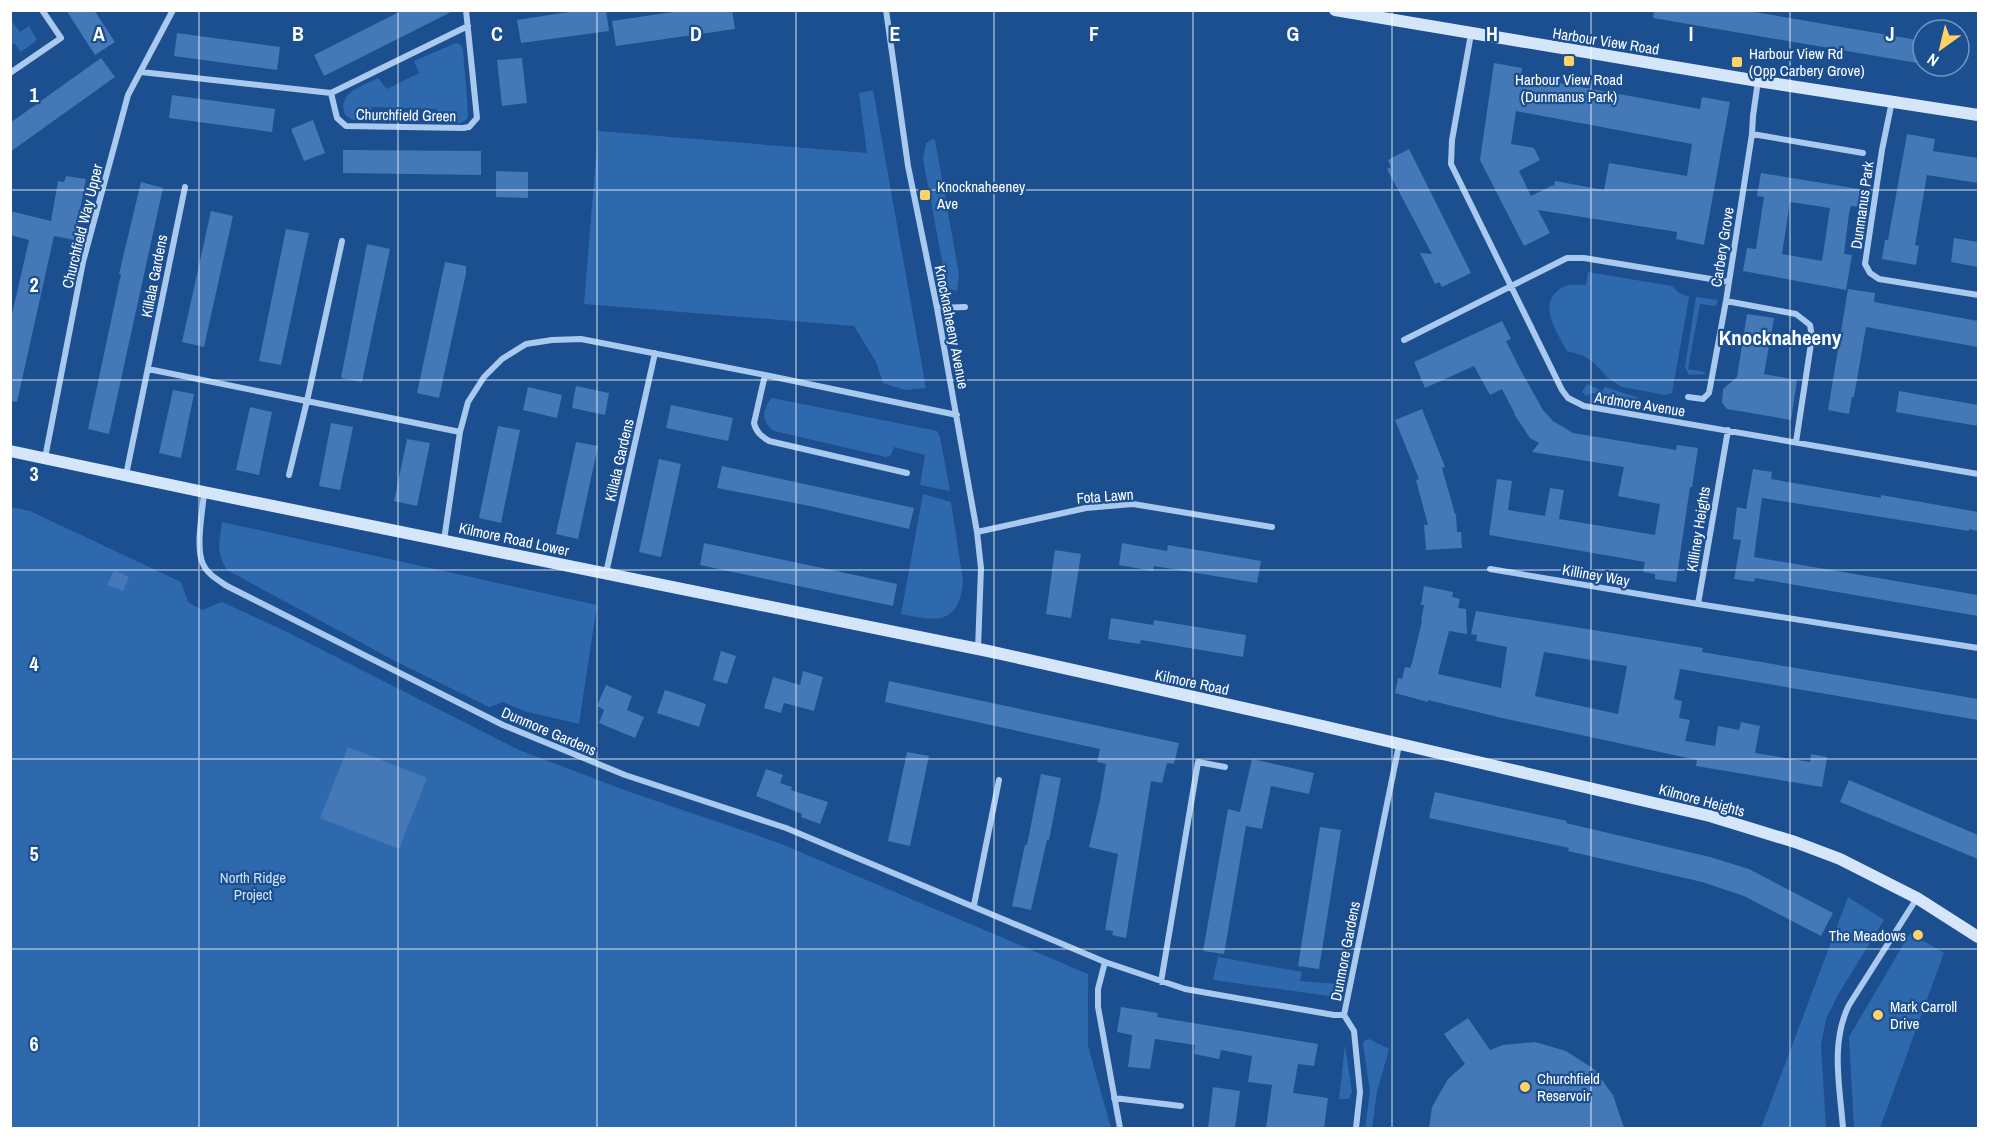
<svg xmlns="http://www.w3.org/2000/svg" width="1989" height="1139" viewBox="0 0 1989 1139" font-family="'Archivo Narrow',sans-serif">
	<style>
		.green { fill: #2e69ad }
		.building { fill: #4478b7; fill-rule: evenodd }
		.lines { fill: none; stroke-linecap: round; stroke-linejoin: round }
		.street { stroke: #a9c9ee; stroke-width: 6 }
		.secondary { stroke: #d6e6fa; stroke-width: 12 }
		.grid { fill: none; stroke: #fff; stroke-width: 1.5; stroke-opacity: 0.55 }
		.poi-dot { fill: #ffd166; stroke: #1b4f8f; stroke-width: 2 }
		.labels { text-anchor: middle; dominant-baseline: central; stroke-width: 4.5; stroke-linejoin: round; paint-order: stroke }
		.street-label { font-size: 15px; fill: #fff; stroke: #1b4f8f }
		.poi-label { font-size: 15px; fill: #fff; stroke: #1b4f8f; text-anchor: start }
		.park-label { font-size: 15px; fill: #cfe3fa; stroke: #1b4f8f }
		.district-label { font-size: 21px; font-weight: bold; fill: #fff; stroke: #1b4f8f }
		.grid-label { font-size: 20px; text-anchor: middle; font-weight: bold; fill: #fff; stroke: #1b4f8f; stroke-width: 4.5; stroke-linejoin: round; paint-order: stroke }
	</style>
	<rect width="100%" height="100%" fill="#1b4f8f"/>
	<!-- green -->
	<path class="green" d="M10 19 20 32 29 26 37 40 21 52 14 43 11 46Z
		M456 43 461 45 463 49 468 114 467 119 461 123 438 122 437 109 371 107V120H353L345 115C337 92 361 87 378 78L387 89 419 73 414 61Z
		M873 90 926 388 905 390 883 383 876 362 854 326 584 304 598 131 867 153 859 93Z
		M933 139 935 140 959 274 957 291 950 289 946 282 923 159 926 143Z
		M1588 272 1672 286 1679 293 1689 297 1672 393 1665 395 1622 387 1608 378 1593 362 1584 356 1567 351C1559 335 1540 309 1555 293 1565 283 1572 284 1586 285Z
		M1696 297 1718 300 1716 306 1700 304 1688 369 1705 372V374L1689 375 1685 367Z
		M1587 384 1602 391 1605 387 1639 398 1634 401 1592 393 1586 396 1582 392Z
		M772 398 937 431 940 437 950 491 920 485 925 455 894 447 891 455 886 457 774 431C761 422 762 409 772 398Z
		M923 494 951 502 963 581C959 626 937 621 901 614Z
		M11 507 30 511 181 582 188 602 202 610 222 602 287 632 519 750 627 791 779 843 1088 974V1046L1111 1128H11Z
		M222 522 597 605 579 724 524 711 503 702 489 707 395 661 227 570C216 552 219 543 222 522Z
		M1848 897 1884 920 1839 993 1826 1019 1821 1045 1826 1128H1761Z
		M1910 933 1944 953 1880 1128H1854L1849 1037Z
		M1218 957 1302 972 1300 981 1338 984 1337 990 1329 996 1213 980Z
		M1369 1039 1389 1049 1377 1092 1372 1128H1365L1370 1092 1363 1044 1365 1040Z
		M1345 1045 1352 1092 1349 1099H1339Z"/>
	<!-- building -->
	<path class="building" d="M66 10H94L115 42 95 55Z
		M403 10H455L324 76 314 55Z
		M581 10H606L609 31 521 43 517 20Z
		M686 10H732L735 29 616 46 612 21Z
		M1654 10H1743L1923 41V64L1653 18Z
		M177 33 280 47 277 70 174 56Z
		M101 58 115 77 10 152V123Z
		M522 58 527 103 502 106 497 60Z
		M1494 63 1522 68 1521 76 1700 109 1702 97 1730 102 1704 245 1676 239 1677 232 1538 210 1550 233 1524 246 1480 160ZM1516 111 1692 144 1687 176 1609 163 1604 190 1555 181 1554 187 1553 185 1531 196 1519 171 1540 160 1534 148 1511 144Z
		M172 95 275 109 272 132 169 118Z
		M313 120 325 153 304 161 291 129Z
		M1907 134 1935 139 1933 151 1978 158V183L1927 175 1915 245 1919 246 1916 265 1882 259 1885 240H1888Z
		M1409 149 1471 273 1442 287 1439 282 1435 284 1420 253 1432 254 1387 169 1391 167 1388 160Z
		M343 150 481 151V175L343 173Z
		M496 171 528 172V198L496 197Z
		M1761 173 1865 190 1862 207 1851 206 1849 213 1844 254 1852 255 1846 290 1743 271 1747 248 1756 249 1764 197 1757 196ZM1790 202 1830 208 1822 261 1782 254Z
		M66 176 86 179 74 240 54 236 17 402 10 401V323L29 240 10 235V211L51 221 58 181 64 182Z
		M141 182 163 188 109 434 88 429 121 274H119Z
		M211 211 233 216 204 347 182 342Z
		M286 229 309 233 281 365 259 361Z
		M1954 238 1978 242V267L1951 262Z
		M367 244 390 249 362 382 341 378Z
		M445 262 466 266V273L439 398 417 393Z
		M1848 289 1875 293 1874 302 1978 321V347L1866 327 1854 397H1852L1849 414 1828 410Z
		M1747 314 1774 318 1764 374 1797 380 1791 420 1727 409 1722 403 1723 389 1737 377Z
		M1502 321 1511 339 1506 341 1520 369 1543 410 1553 421 1573 433 1585 435 1676 450 1677 445 1698 448 1692 487H1690L1676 582 1655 579V574L1643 572 1645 562 1489 535 1497 479 1512 481 1508 510 1545 516 1550 488 1564 490 1559 519 1655 535 1660 504 1618 496 1624 467 1532 452 1539 443 1530 438 1514 414H1515L1502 389 1490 395 1474 366 1425 388 1414 362Z
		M576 386 609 393 605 415 572 408Z
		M528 387 562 395 557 418 523 410Z
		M173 390 194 394 181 458 159 453Z
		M1899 391 1978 405V426L1896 412Z
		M671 405 733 418 728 441 666 428Z
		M250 407 272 412 259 475 236 470Z
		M1422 409 1445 467 1442 468 1455 514H1456L1457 532H1461L1462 548 1426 550 1424 525H1428L1416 480 1419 479 1395 420Z
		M331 423 353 427 340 490 319 486Z
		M498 426 520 430 501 523 479 518Z
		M407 439 430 443 417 506 394 501Z
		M576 442 598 446 578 539 556 534Z
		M659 459 681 464 661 557 639 552Z
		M722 466 914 508 909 529 810 506 717 488Z
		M1753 469 1772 472 1771 479 1881 498V495L1978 512V531L1969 529V531L1762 498 1754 557 1978 595V616L1755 578 1754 582 1734 579 1741 540 1733 539 1737 507 1746 509Z
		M704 543 897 584 893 606 700 565Z
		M1122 543 1167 551 1168 545 1261 561 1257 583 1154 566 1153 571 1119 565Z
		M1055 550 1081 554 1071 618 1046 614Z
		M114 570 129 577 123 591 107 585Z
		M1424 586 1453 592 1452 597 1460 599 1458 608 1466 609 1467 634 1449 631 1438 674 1501 688 1507 647 1476 641 1477 635 1471 634 1476 611 1703 648 1702 652 1978 699V720L1680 669 1674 699 1682 701 1679 718 1690 720 1685 741 1715 746 1718 726 1739 730 1741 722 1760 726 1755 753 1810 762 1811 754 1827 757 1822 787 1696 766 1697 760 1502 718 1428 700V702L1395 693 1398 678 1402 679 1405 667 1410 668 1412 663 1422 621H1421L1424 605H1421ZM1544 652 1627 666 1618 714 1535 696Z
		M1111 618 1153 625 1154 620 1246 635 1243 657 1141 640 1140 644 1108 639Z
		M721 651 736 656 727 684 713 680Z
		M803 671 823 677 814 711 784 703 781 713 764 708 773 677 800 685Z
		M889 681 1179 743 1174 764 1167 763 1162 783 1151 781 1126 938 1112 935 1113 931 1105 930 1118 854 1089 847 1100 800 1106 764 1097 762 1100 749 885 702Z
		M606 685 632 696 627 710 644 717 635 738 599 723 604 710 597 706Z
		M665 690 706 704 699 727 657 713Z
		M348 747 427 778 399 849 320 818Z
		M907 752 929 756 910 846 888 841Z
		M1252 759 1314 773 1309 794 1271 786 1262 829 1246 826 1224 954 1203 951 1228 809 1240 812Z
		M766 769 783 775 780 783 792 787 791 790 828 802 820 824 801 817 802 814 756 796Z
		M1041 774 1061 778 1049 840H1047L1031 910 1012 906 1025 845H1027Z
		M1849 780 1978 835V859L1840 802Z
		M1435 792 1567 821 1566 823 1710 857 1749 869 1833 913 1821 936 1744 896 1702 882 1568 851 1569 848 1429 818Z
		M1320 827 1341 830 1319 969 1298 966Z
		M1121 1007 1158 1013 1157 1017 1318 1044 1314 1066 1298 1064 1293 1093 1328 1098 1324 1128H1266L1272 1085 1248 1082 1252 1056 1221 1050 1219 1059 1194 1054 1195 1045 1155 1039 1150 1069 1128 1067 1132 1035 1117 1032Z
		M1468 1018 1490 1050 1503 1045 1535 1042 1566 1051 1594 1069 1613 1095 1624 1128H1429L1432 1107 1448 1079 1465 1064 1444 1034Z
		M1213 1087 1240 1091 1235 1128H1208Z"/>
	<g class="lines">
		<!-- street -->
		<path class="street" d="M886 10 908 166 937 308 977 532 981 568 978 649
			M1471 34 1452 140 1451 164 1562 390 1568 398 1584 406 1978 474
			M141 72 331 93 468 26
			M10 73 61 38 42 10
			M331 93 337 118 346 126 463 128 469 127 477 118 466 10
			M1892 101 1882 150 1865 264 1870 273 1879 279 1978 295
			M1752 134 1863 153
			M1726 301 1796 314 1810 325 1812 337 1796 442
			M937 308 965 307
			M1404 340 1567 258H1584L1729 282
			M148 369 460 432
			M765 375 754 423C756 432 761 436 769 441L907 473
			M1688 397 1703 399 1709 393 1726 301 1752 134 1753 116 1758 81
			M1728 430 1698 604 1978 648
			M45 458 83 262 128 95 173 10
			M126 475 185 187
			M289 475 307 401 342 241
			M204 492C203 510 195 547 203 564 207 574 218 580 227 586L503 725 625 775 786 828 1105 962 1185 989 1334 1015H1344L1399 745
			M977 532 1086 508 1133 504 1272 527
			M444 540 460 432 468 402 484 377 502 359 526 344 552 340 581 339 765 375 957 415
			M1490 569 1698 604
			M606 573 655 353
			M974 905 999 780
			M1105 962 1098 989V1007L1120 1128
			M1161 982 1198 762 1225 767
			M1344 1015 1354 1031 1360 1092 1356 1128
			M1114 1098 1181 1106
			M1843 1128C1840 1088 1830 1043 1849 1005L1917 898"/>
		<!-- secondary -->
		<path class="secondary" d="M1335 10 1758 81 1978 115
			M10 451 204 492 988 651 1301 721 1710 816 1795 842 1840 859 1917 898 1978 937"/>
	</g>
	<!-- grid -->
	<path class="grid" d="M199 10V1128M398 10V1128M597 10V1128M796 10V1128M994 10V1128M1193 10V1128M1392 10V1128M1591 10V1128M1790 10V1128M10 190H1978M10 380H1978M10 570H1978M10 759H1978M10 949H1978"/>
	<!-- markers -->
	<g class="poi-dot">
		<rect x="1563" y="55" width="12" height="12" rx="3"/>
		<rect x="1731" y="56" width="12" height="12" rx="3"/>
		<rect x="919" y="189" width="12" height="12" rx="3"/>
		<circle cx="1918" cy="935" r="6"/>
		<circle cx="1878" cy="1015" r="6"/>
		<circle cx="1525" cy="1087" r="6"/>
	</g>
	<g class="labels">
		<!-- street labels -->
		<g class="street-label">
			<text transform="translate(1606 41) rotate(9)">Harbour View Road</text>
			<text transform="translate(406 115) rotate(1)">Churchfield Green</text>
			<text transform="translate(1862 205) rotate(-82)">Dunmanus Park</text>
			<text transform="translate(82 226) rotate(-76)">Churchfield Way Upper</text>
			<text transform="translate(1722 247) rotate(-81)">Carbery Grove</text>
			<text transform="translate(154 276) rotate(-79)">Killala Gardens</text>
			<text transform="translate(952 327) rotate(79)">Knocknaheeny Avenue</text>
			<text transform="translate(1640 404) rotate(9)">Ardmore Avenue</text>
			<text transform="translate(619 460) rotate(-77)">Killala Gardens</text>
			<text transform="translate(1105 496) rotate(-4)">Fota Lawn</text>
			<text transform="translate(1698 529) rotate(-81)">Killiney Heights</text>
			<text transform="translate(514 539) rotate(12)">Kilmore Road Lower</text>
			<text transform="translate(1596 575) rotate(10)">Killiney Way</text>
			<text transform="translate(1192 682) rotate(12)">Kilmore Road</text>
			<text transform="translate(549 731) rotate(23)">Dunmore Gardens</text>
			<text transform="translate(1702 800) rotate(15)">Kilmore Heights</text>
			<text transform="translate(1345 951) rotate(-79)">Dunmore Gardens</text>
		</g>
		<!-- poi labels -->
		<g class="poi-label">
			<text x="1749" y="53">Harbour View Rd<tspan x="1749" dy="17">(Opp Carbery Grove)</tspan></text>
			<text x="1569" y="79" text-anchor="middle">Harbour View Road<tspan x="1569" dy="17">(Dunmanus Park)</tspan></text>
			<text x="937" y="186">Knocknaheeney<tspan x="937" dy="17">Ave</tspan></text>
			<text x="1906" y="935" text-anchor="end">The Meadows</text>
			<text x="1890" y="1006">Mark Carroll<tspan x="1890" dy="17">Drive</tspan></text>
			<text x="1537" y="1078">Churchfield<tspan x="1537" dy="17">Reservoir</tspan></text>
		</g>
		<!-- park labels -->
		<g class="park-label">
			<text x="253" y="877">North Ridge<tspan x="253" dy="17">Project</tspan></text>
		</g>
		<!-- district labels -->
		<g class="district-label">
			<text x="1780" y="337">Knocknaheeny</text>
		</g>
	</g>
	<g class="grid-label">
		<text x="99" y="41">A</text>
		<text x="298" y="41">B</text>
		<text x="497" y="41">C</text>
		<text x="696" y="41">D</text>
		<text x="895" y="41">E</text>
		<text x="1094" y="41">F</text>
		<text x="1293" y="41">G</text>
		<text x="1492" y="41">H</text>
		<text x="1691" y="41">I</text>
		<text x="1890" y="41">J</text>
		<text x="34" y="102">1</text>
		<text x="34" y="292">2</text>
		<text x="34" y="481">3</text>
		<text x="34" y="671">4</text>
		<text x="34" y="861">5</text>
		<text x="34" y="1051">6</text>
	</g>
	<!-- border -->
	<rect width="1989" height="1139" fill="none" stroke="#ffffff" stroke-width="24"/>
	<!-- north arrow -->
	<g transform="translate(1941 48) rotate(214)"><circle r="28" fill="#1b4f8f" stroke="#7695bc" stroke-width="1.5"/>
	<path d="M0-4.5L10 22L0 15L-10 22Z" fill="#ffd166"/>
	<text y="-9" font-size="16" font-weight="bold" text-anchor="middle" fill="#ffffff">N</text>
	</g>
</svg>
